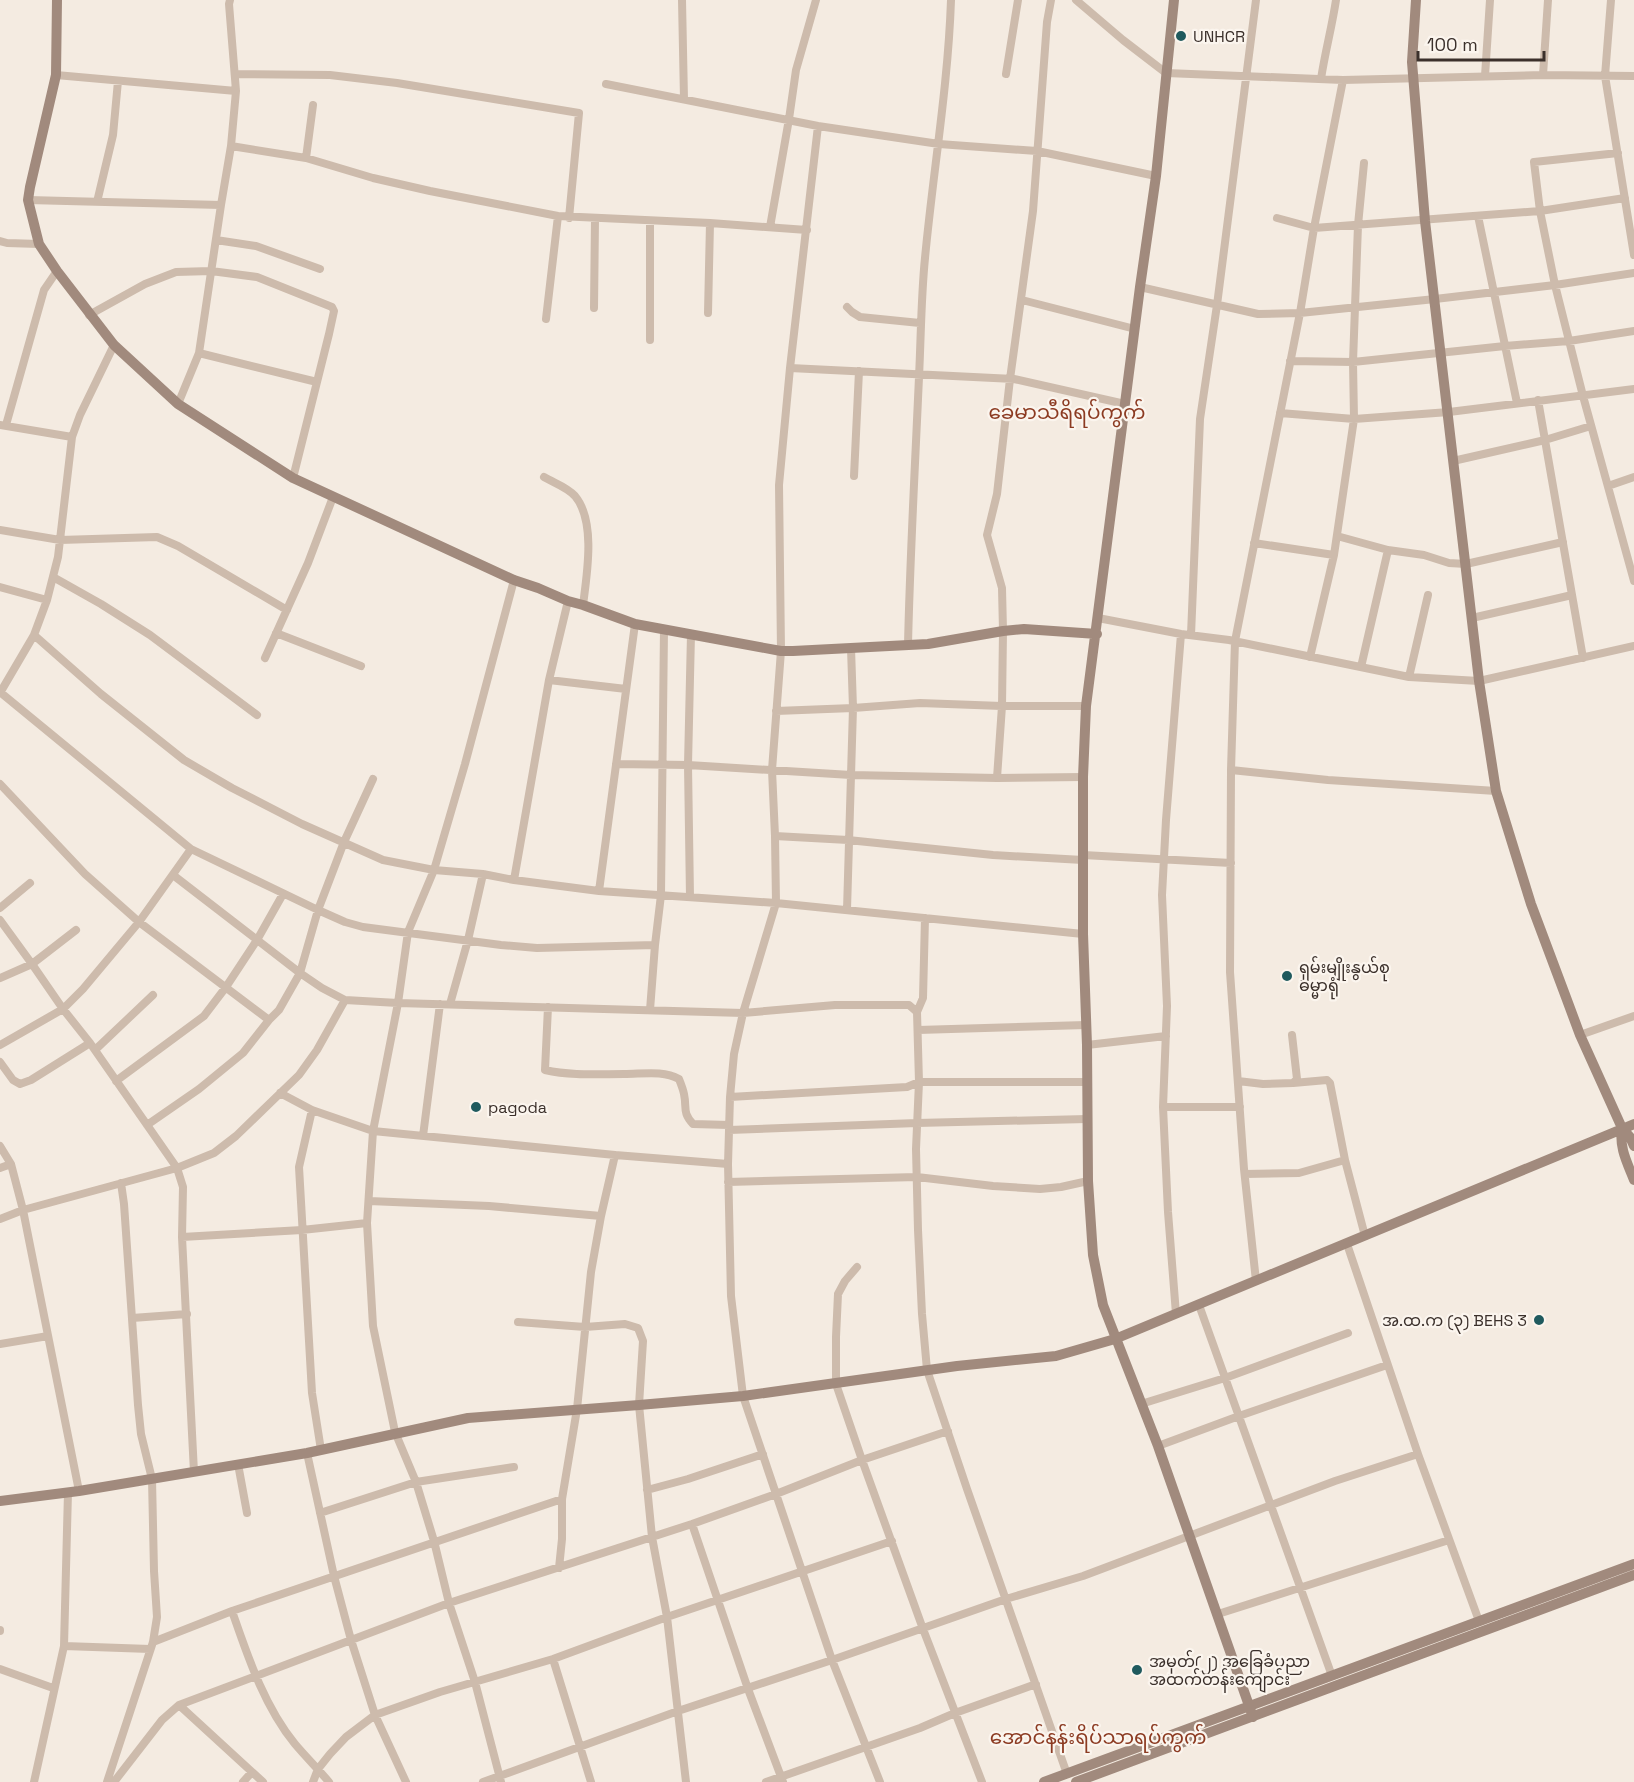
<svg xmlns="http://www.w3.org/2000/svg" width="1634" height="1782" viewBox="0 0 1634 1782" font-family="'Space Grotesk','Noto Sans Myanmar',sans-serif">
	<style>
		.lines { fill: none; stroke-linecap: round; stroke-linejoin: round }
		.street { stroke: #cdbbac; stroke-width: 8 }
		.secondary { stroke: #a18a7d; stroke-width: 10 }
		.poi-dot { fill: #1f5a5e; stroke: #fbf5ee; stroke-width: 2 }
		.labels { text-anchor: middle; dominant-baseline: central; stroke-width: 4.5; stroke-linejoin: round; paint-order: stroke }
		.poi-label { font-size: 16px; fill: #3b302b; stroke: #fbf5ee; text-anchor: start }
		.quarter-label { font-size: 20px; fill: #8c3b22; stroke: #fbf5ee }
	</style>
	<rect width="100%" height="100%" fill="#f4ebe1"/>
	<g class="lines">
		<!-- street -->
		<path class="street" d="M682 0 684 99
			M1076 0 1123 40 1166 73 1343 80 1543 75 1634 76
			M1611 0 1605 76 1634 255
			M236 74 330 75 397 83 579 113 569 218
			M1006 74 1018 0
			M56 75 236 91
			M1543 75 1548 0
			M1485 76 1490 0
			M1321 79C1325 52 1332 27 1336 0
			M606 84 818 126 939 144 1037 151 1156 176
			M818 126 790 368 779 485 781 651 772 770 775 836 776 903 743 1013 734 1054 730 1097 728 1164 731 1296 743 1396 832 1660 880 1782
			M231 146 306 158 373 178 430 191 558 216 710 223 807 230
			M1618 153 1534 162 1540 211 1555 285 1583 396 1634 581
			M306 158 313 105
			M28 200 221 205
			M97 202 113 135 118 81
			M1478 216 1517 403
			M1277 218 1314 228 1540 211 1625 198
			M770 227 789 119 796 70 816 0
			M216 240 256 246 320 269
			M0 241 7 243 39 244
			M1140 287 1258 314 1300 313 1435 299 1555 285 1634 273
			M1022 300 1135 329
			M847 307 852 312 860 317 920 323
			M594 308 595 219
			M708 313 710 223
			M89 315 145 284 176 272 211 271 257 277 332 307 334 311 329 334 293 478
			M546 319 558 216
			M650 340V222
			M199 353 317 382
			M1290 361 1353 362 1505 346 1569 341 1634 331
			M790 368 1014 379 1125 404
			M1538 400 1583 658
			M178 404 199 353 221 205 231 146 236 91 229 4 230 0
			M1280 413 1354 419 1449 412 1634 389
			M0 425 72 437
			M6 425 44 290 57 271
			M1453 461 1545 440 1591 426
			M854 476 859 371
			M544 477C554 483 567 487 575 496 596 521 587 574 583 605
			M1608 486 1634 477
			M0 530 60 540 157 537 178 546 287 610
			M1337 536 1388 550 1424 555 1449 563 1466 564 1563 542
			M1254 543 1334 555
			M53 577 101 604 150 635 257 715
			M0 587 47 600
			M1098 618 1181 634 1229 640 1409 677 1479 681 1634 646
			M1472 618 1572 595
			M276 633 361 666
			M34 635 101 694 184 760 232 788 302 824 383 860 434 870 483 874 514 880 599 891 776 903 1083 934
			M1191 635 1200 419 1217 305 1256 0
			M908 645C910 556 915 467 919 377 921 337 921 298 925 258 933 172 948 87 951 0
			M1310 657 1334 555 1354 419 1353 362 1358 225 1364 163
			M265 658 308 563 333 497
			M1361 667 1388 550
			M1409 677 1428 595
			M549 680 626 689
			M0 692 191 849 318 910 345 922 363 927 501 945 537 948 655 945
			M0 693 34 635 47 600 58 557 72 437 80 415 114 345
			M776 711 853 708 920 703 1002 706H1086
			M616 764 688 765 851 775 997 778 1083 777
			M1231 770 1328 780 1496 791
			M997 778 1002 706 1003 631 1002 588 987 535 997 494 1010 379 1033 211 1047 22 1051 0
			M0 784 85 874 139 922 269 1020 279 1010 300 973 318 910 344 842 373 779
			M775 836 848 840 993 855 1083 860
			M1083 855 1231 863
			M173 875 300 973 322 988 345 1000 398 1003 743 1013 835 1005H909L917 1012 919 1082 916 1149 918 1230 922 1314 927 1370 967 1489 1067 1774
			M514 880 549 680 568 601
			M599 891 635 624
			M690 897 688 765 691 634
			M0 908 30 883
			M847 910 853 708 851 648
			M0 920 32 964 63 1009 90 1043 177 1168 183 1187 182 1237 194 1472
			M0 978 32 964 76 930
			M450 1004 468 940 483 874
			M548 1007 545 1070C571 1076 598 1074 624 1074 643 1074 663 1070 679 1079 681 1084 683 1089 684 1094 687 1108 682 1112 693 1124L729 1125
			M650 1010 655 945 661 895 664 629
			M917 1012 923 998 925 918
			M918 1030 1086 1025
			M1580 1035 1634 1016
			M0 1045 63 1009 83 989 139 922 191 849
			M1087 1045 1166 1036
			M95 1050 153 995
			M0 1062 13 1080 20 1084 31 1080 90 1043
			M116 1081 204 1016 226 987 257 940 283 894
			M1238 1081 1263 1084 1293 1083 1297 1079 1292 1035
			M280 1093 312 1110 373 1131 615 1155 728 1164
			M730 1097 907 1087 919 1082H1086
			M1163 1107H1240
			M312 1110 299 1167 312 1393 321 1450
			M147 1125 199 1089 243 1053 269 1020
			M729 1130 917 1123 1087 1119
			M423 1136 440 1004
			M0 1146 11 1164 23 1210 79 1491
			M1345 1160 1365 1236
			M0 1168 11 1164
			M1245 1174 1299 1173 1345 1160 1330 1083 1327 1080 1293 1083
			M728 1182 917 1177 993 1186 1040 1189 1061 1187 1088 1181
			M369 1201 489 1206 601 1216
			M0 1219 23 1210 177 1168 214 1153 236 1136 299 1075 317 1050 345 1000
			M182 1237 302 1230 367 1223
			M1347 1244 1418 1454 1479 1621
			M857 1267 845 1281 838 1294 836 1337V1384L862 1460 923 1629 982 1782
			M1256 1281 1244 1169 1230 972 1231 770 1235 641 1300 313 1314 228 1343 80
			M1199 1305 1332 1676
			M1176 1314 1168 1212 1163 1107 1167 1006 1162 895 1166 820 1181 634
			M132 1318 187 1314
			M518 1322 585 1327 625 1324 638 1328 643 1341 639 1405 652 1537 667 1617 686 1782
			M0 1344 48 1336
			M1141 1404 1225 1378 1348 1333
			M1158 1446 1239 1416 1387 1365
			M307 1453 334 1576 351 1640 375 1715 406 1782
			M238 1464 247 1513
			M647 1490 688 1479 763 1454
			M320 1513 416 1482 514 1467
			M692 1524 748 1689 783 1782
			M559 1568 562 1539V1499L577 1409 591 1272 601 1216 615 1155
			M232 1611C248 1657 264 1706 295 1744 306 1757 318 1769 329 1782
			M1218 1614 1449 1540
			M0 1631V1630
			M153 1642 232 1611 562 1499
			M64 1646 150 1649
			M553 1659 591 1782
			M0 1669 53 1688
			M179 1705 263 1782
			M34 1782 64 1646 68 1492
			M107 1782 153 1642 157 1617 154 1571 152 1479 141 1434 138 1405 124 1204 121 1183
			M114 1782 162 1720 179 1705 449 1603 692 1524 776 1494 862 1460 948 1431
			M243 1782 252 1772
			M313 1782 318 1769 330 1754 346 1737 375 1715 440 1692 553 1659 667 1617 892 1541
			M483 1782 678 1711 832 1660 1006 1599 1083 1576 1335 1481 1418 1454
			M501 1782 475 1682 449 1603 434 1541 416 1482 395 1432 373 1326 367 1223 373 1131 398 1003 408 932 434 870 465 764 514 580
			M766 1782 920 1728 955 1713 1036 1684"/>
		<!-- secondary -->
		<path class="secondary" d="M57 0 56 75 30 187 28 200 39 244 57 271 114 345 178 404 293 478 514 580 538 588 568 601 583 605 635 624 781 651H793L928 644 1003 631 1024 629 1097 634
			M1174 0 1156 176 1140 287 1086 706 1083 777V934L1087 1045 1088 1181 1093 1255 1103 1305 1158 1446 1253 1717
			M1416 0 1412 62 1425 221 1479 681 1496 791 1531 904 1567 1000 1580 1035 1622 1128 1630 1137 1634 1146
			M1622 1128C1619 1148 1627 1162 1634 1180
			M0 1501 79 1491 307 1453 468 1418 639 1405 743 1396 957 1366 1056 1356 1115 1339 1634 1124
			M1044 1782 1634 1564
			M1076 1782 1634 1575"/>
	</g>
	<!-- markers -->
	<g class="poi-dot">
		<circle cx="1181" cy="36" r="6"/>
		<circle cx="1287" cy="976" r="6"/>
		<circle cx="476" cy="1107" r="6"/>
		<circle cx="1539" cy="1320" r="6"/>
		<circle cx="1137" cy="1670" r="6"/>
	</g>
	<g class="labels">
		<!-- poi labels -->
		<g class="poi-label">
			<text x="1193" y="36">UNHCR</text>
			<text x="1299" y="967">ရှမ်းမျိုးနွယ်စု<tspan x="1299" dy="18">ဓမ္မာရုံ</tspan></text>
			<text x="488" y="1107">pagoda</text>
			<text x="1527" y="1320" text-anchor="end">အ.ထ.က (၃) BEHS 3</text>
			<text x="1149" y="1661">အမှတ်(၂) အခြေခံပညာ<tspan x="1149" dy="18">အထက်တန်းကျောင်း</tspan></text>
		</g>
		<!-- quarter labels -->
		<g class="quarter-label">
			<text x="1067" y="412">ခေမာသီရိရပ်ကွက်</text>
			<text x="1098" y="1737">အောင်နန်းရိပ်သာရပ်ကွက်</text>
		</g>
	</g>
	<!-- scale -->
	<path d="M1418 51v9h126v-9" fill="none" stroke="#3b302b" stroke-width="3"/>
	<text x="1427" y="51" font-size="18" fill="#3b302b" stroke="#fbf5ee" stroke-width="4.5" paint-order="stroke">100 m</text>
</svg>
